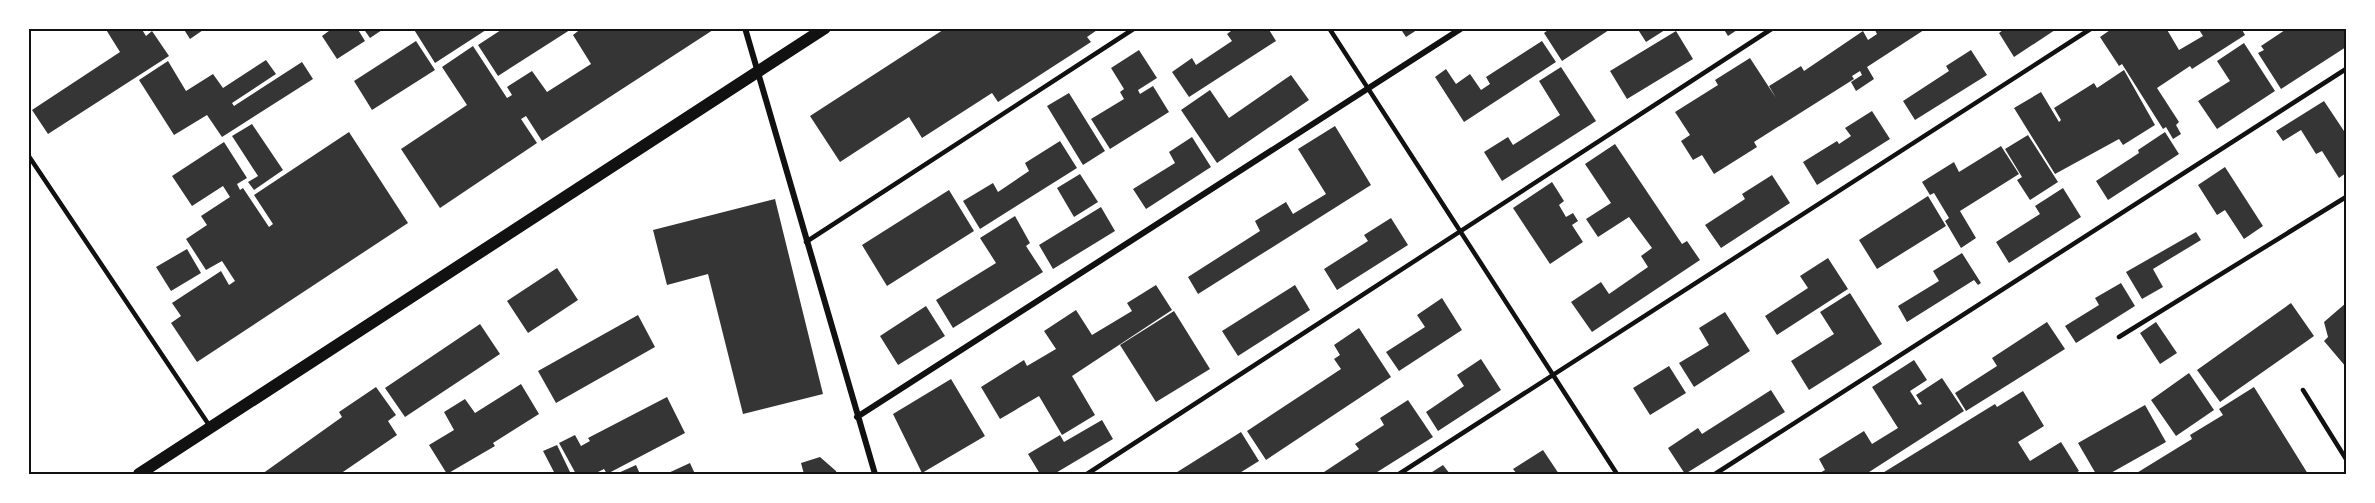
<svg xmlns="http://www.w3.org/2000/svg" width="2375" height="503" viewBox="0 0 2375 503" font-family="Karla,sans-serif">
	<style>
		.building { fill: #353535 }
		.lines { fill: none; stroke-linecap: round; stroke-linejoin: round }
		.service { stroke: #111; stroke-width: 4.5 }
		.minor { stroke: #111; stroke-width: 6 }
		.secondary { stroke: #111; stroke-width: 12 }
		.neatline { fill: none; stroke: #111; stroke-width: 2 }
	</style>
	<rect width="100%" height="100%" fill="#fff"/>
	<!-- building -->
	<path class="building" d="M105 28H141L146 36 152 31 169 56 48 134 32 110 120 52Z
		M183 28H206L190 39Z
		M333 28H357L365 41 337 59 322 36Z
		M363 28H385L370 38Z
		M413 28H489L435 63Z
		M504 28H573L498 76 478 45Z
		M582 28H716L542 141 526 116 521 119 537 143 440 208 401 149 467 105 442 67 473 46 507 98 512 95 507 87 532 71 547 92 591 64 573 35Z
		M946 28H1100L1087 37 1091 42 998 102 992 93 922 138 909 117 840 162 810 116Z
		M1235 28H1268L1276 41 1189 97 1172 72 1192 58 1196 65 1232 41 1227 34Z
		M1400 28H1420L1406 37Z
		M1551 28H1612L1562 61 1544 33Z
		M1637 28H1668L1646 42Z
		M1723 28H1740L1728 36Z
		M1874 28H1927L1867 67 1874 79 1856 91 1851 82 1862 75 1860 71 1852 76 1854 79 1754 142 1757 147 1714 174 1702 155 1693 160 1681 141 1690 135 1675 112 1718 85 1715 80 1750 58 1776 98 1769 86 1801 66 1804 71 1863 31 1868 40 1877 34Z
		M2006 28H2058L2014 57 1999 33Z
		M2113 28H2166L2179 50 2203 36 2198 28H2241L2245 35 2192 69 2190 66 2157 88 2179 122 2176 125 2181 134 2173 139 2166 127 2163 129 2122 64 2119 66 2100 37Z
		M2288 28H2346V47L2281 89 2258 53 2264 50 2261 46Z
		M1676 31 1693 59 1627 99 1610 71Z
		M416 41 435 70 372 110 354 81Z
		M1542 41 1556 62 1464 122 1435 77 1446 69 1456 84 1470 74 1481 90 1490 84 1486 77Z
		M2244 43 2275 91 2217 129 2198 101 2230 81 2217 61Z
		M1139 50 1157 78 1138 90 1140 94 1153 86 1169 112 1110 149 1091 119 1124 99 1120 92 1124 89 1111 68Z
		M1971 50 1987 75 1915 120 1903 101 1949 71 1946 66Z
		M266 60 276 74 232 103 234 106 302 62 313 79 222 137 207 115 174 135 139 80 168 61 186 91 213 74 223 88Z
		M1561 67 1596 121 1502 181 1484 152 1508 137 1513 145 1560 115 1539 81Z
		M2124 70 2155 125 2123 145 2119 139 2055 174 2014 108 2041 92 2059 122 2061 120 2054 108 2094 83 2097 88Z
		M1291 75 1309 100 1217 163 1181 110 1210 90 1229 118Z
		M1069 93 1105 151 1083 165 1047 106Z
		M2324 101 2346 134V173L2339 178 2322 151 2316 154 2301 130 2283 141 2276 131Z
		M1872 111 1890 139 1817 185 1803 162 1837 141 1839 144 1851 136 1845 128Z
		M252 124 283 170 254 190 248 182 258 176 232 136Z
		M1335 126 1371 185 1198 294 1188 277 1260 231 1255 221 1286 202 1293 214 1326 194 1298 149Z
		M349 132 408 223 197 362 171 323 181 316 172 303 221 271 229 285 235 281 222 261 206 270 186 239 207 225 201 216 230 197 223 186 192 206 172 176 224 142 247 178 237 184 240 190 243 188 269 227 273 224 254 195Z
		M2165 132 2179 154 2108 200 2096 181 2139 153 2138 150Z
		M2028 135 2058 182 2030 200 2017 180 2022 177 2005 149Z
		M1192 137 1211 167 1146 209 1133 189 1175 163 1169 152Z
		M1060 141 1077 168 980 229 963 201 993 183 998 192 1029 171 1025 163Z
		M1615 144 1682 244 1687 241 1700 260 1592 332 1571 302 1601 282 1609 294 1648 267 1641 256 1652 248 1629 217 1598 237 1586 219 1611 203 1585 164Z
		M2001 146 2019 174 1960 211 1976 238 1961 248 1945 221 1949 218 1934 193 1930 195 1922 182 1954 162 1959 172Z
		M2225 167 2263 226 2244 239 2225 210 2217 215 2198 185Z
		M1080 174 1098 202 1074 217 1057 188Z
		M1772 175 1790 203 1721 248 1705 225 1745 199 1742 194Z
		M1552 182 1564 201 1559 205 1566 217 1573 213 1578 221 1572 225 1583 242 1550 264 1513 208Z
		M2063 188 2081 217 2009 263 1996 242 2040 214 2035 206Z
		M949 190 974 231 887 286 862 245Z
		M1928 196 1946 226 1877 269 1859 240Z
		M775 199 823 394 743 414 708 274 667 285 653 230Z
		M1101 207 1115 231 1053 269 1039 245Z
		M1015 216 1030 243 1026 246 1043 272 953 328 936 300 996 263 980 238Z
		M1391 218 1408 245 1337 290 1324 269 1368 241 1364 235Z
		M2196 232 2201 240 2153 269 2163 287 2142 299 2126 272Z
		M187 249 201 273 171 291 156 267Z
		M1962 253 1981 283 1978 285 1974 280 1907 322 1898 306 1939 281 1933 271Z
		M1828 258 1848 289 1777 335 1765 316 1808 288 1800 276Z
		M557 268 578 300 528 333 507 301Z
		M2121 283 2135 306 2076 343 2065 326 2099 305 2095 298Z
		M1156 285 1172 310 1072 376 1095 415 1062 435 1039 396 1000 419 981 387 1024 360 1027 366 1056 349 1044 331 1076 310 1092 335 1132 311 1127 303Z
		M1295 285 1310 310 1238 356 1222 331Z
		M1850 293 1882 344 1809 390 1791 361 1834 334 1820 312Z
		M1442 298 1462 330 1399 371 1386 352 1425 327 1417 315Z
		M2291 303 2314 336 2220 402 2197 370Z
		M2346 303V367L2324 341 2328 337 2324 322Z
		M926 306 945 336 898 365 880 336Z
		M1174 311 1210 369 1156 402 1120 345Z
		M1725 312 1750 351 1694 387 1679 363 1709 345 1699 328Z
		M638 315 655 347 556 403 538 371Z
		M2047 322 2065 349 1966 411 1955 393 1997 366 1992 358Z
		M2156 322 2177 353 2160 364 2140 333Z
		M480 324 500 354 405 417 385 388Z
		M1359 328 1391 377 1266 460 1247 431 1341 369 1334 359 1340 355 1334 345Z
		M1481 359 1501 390 1438 431 1426 412 1464 386 1457 375Z
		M1914 360 1927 380 1910 391 1919 405 1922 404 1916 395 1942 378 1964 411 1866 474H1818L1825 470 1819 459 1864 431 1872 444 1898 428 1872 387Z
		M1669 366 1686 393 1650 415 1633 388Z
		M2189 373 2214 410 2176 436 2151 400Z
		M951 379 985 436 922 473 893 414Z
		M521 384 539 414 493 443 495 446 447 474 429 445 454 430 444 412 465 399 475 413Z
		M376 387 396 415 388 421 397 435 340 474H262L342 417 339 412Z
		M2254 387 2308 474H2135L2192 439 2190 435 2223 415 2219 409Z
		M1771 390 1785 412 1685 474 1668 448 1698 428 1702 434Z
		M2023 391 2044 426 2018 442 2030 461 2061 442 2079 471 2074 474H1881L1995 404 1997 407Z
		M667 397 685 433 607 474 604 469 594 474H576L559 443 575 435 581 446 590 441 588 438Z
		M1408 400 1433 437 1374 474H1321L1359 449 1355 444 1384 425 1380 418Z
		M2145 405 2166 442 2109 474H2096L2078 443Z
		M1102 420 1113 439 1054 474H1040L1028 454 1060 435 1064 442Z
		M1241 432 1259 461 1238 474H1174Z
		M557 445 571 474H555L543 451Z
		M1543 450 1559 474H1517L1513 469Z
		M820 457 836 471 837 474H804L801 463Z
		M690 463 695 474H666Z
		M636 465 640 474H616Z
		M1443 465 1450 474H1429Z"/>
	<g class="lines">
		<!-- service -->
		<path class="service" d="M1329 28 1617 474
			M28 155 209 425
			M806 242 1135 28
			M2119 337 2346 197
			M2303 390 2346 459
			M1087 474 1773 28
			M1399 474 2092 28
			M1715 474 2346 69"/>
		<!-- minor -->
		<path class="minor" d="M745 28 875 474
			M857 417 1462 28"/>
		<!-- secondary -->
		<path class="secondary" d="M139 474 825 28"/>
	</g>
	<!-- border -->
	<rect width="2375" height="503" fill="none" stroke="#ffffff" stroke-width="60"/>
	<rect x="30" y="30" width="2315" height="443" class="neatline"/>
</svg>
